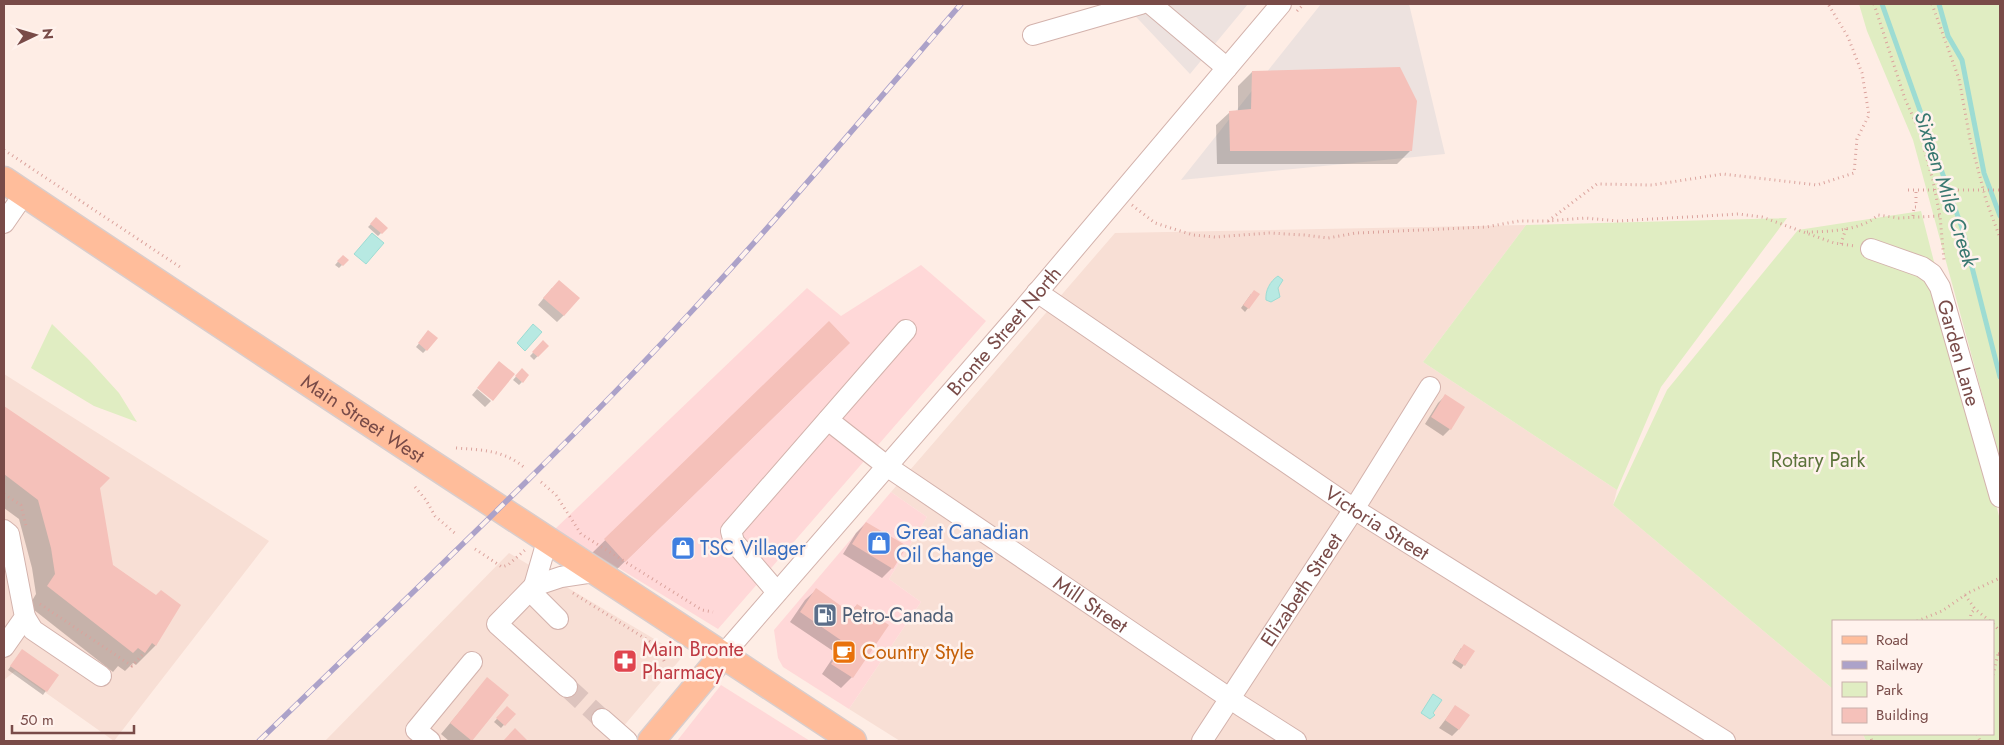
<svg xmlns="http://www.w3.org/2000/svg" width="2004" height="745" viewBox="0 0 2004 745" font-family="Jost,sans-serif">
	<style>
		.residential { fill: #f8dfd5 }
		.commercial { fill: #ffd8d8 }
		.industrial { fill: #ede2df }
		.green { fill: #e0edc2 }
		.water { fill: #b7e9e2; stroke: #9ddcd3 }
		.shadow { fill: #0003 }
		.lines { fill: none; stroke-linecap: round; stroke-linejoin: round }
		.stream { stroke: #9ddcd3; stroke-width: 5 }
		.building { fill: #f5c1ba }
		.minor-tunnel { stroke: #ddc4be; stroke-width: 20; stroke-dasharray: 20 10; stroke-linecap: butt }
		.minor-casing { stroke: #d3b2ac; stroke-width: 22 }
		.major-casing { stroke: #d9cdcc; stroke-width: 29 }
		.path { stroke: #dba39d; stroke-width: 3; stroke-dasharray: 1 4; stroke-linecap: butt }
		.minor { stroke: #fff; stroke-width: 20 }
		.major { stroke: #ffbd9b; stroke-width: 26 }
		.rail-casing { stroke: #aca2c9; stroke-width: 5.5 }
		.rail { stroke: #fff2ed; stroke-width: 4; stroke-dasharray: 11; stroke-linecap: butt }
		.path-bridge { stroke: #dba39d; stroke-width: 3; stroke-dasharray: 1 4; stroke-linecap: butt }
		.labels { text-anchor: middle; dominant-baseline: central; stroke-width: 5; stroke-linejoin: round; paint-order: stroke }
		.street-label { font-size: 20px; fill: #794b48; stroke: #fff2ed }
		.park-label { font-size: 20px; fill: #5b733a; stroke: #fff2ed }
		.shop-label { font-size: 20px; fill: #366cbe; stroke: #fff2ed; text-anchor: start }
		.service-label { font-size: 20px; fill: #4e5e75; stroke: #fff2ed; text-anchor: start }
		.health-label { font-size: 20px; fill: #be3a42; stroke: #fff2ed; text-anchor: start }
		.food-label { font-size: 20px; fill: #c56008; stroke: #fff2ed; text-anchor: start }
		.water-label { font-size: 21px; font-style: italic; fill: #387870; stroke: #fff2ed }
	</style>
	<rect width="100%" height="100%" fill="#feede5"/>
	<!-- residential -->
	<path class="residential" d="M1526 225 1423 362 1617 490 1613 505 1833 689V734H1863L1866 741H900L849 709 921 602 889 579 927 517 891 492 1115 233Z
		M4 374 269 541 114 741 15 671 4 680Z
		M509 553 683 656 611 741H325Z"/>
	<!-- commercial -->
	<path class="commercial" d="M921 265 986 321 718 629 555 529 807 288 841 316Z
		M891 492 927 517 889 579 921 602 849 709 783 667 778 658 774 630Z
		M721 685 810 741H677Z"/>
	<!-- industrial -->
	<path class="industrial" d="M1124 4H1248L1190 74Z
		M1321 4H1409L1445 154 1181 180Z"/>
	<!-- green -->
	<path class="green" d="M1859 4H2000V460L1913 140 1867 31Z
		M1921 211 2000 520V741H1866L1863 734H1993V621H1833V689L1613 505 1667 390 1798 230Z
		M1787 218 1661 387 1617 490 1423 362 1526 225Z
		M52 324 89 360 119 393 137 422 94 406 31 368Z"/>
	<!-- water -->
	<path class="water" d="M372 233 384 243 366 264 354 254Z
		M1278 276 1283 280 1278 288 1280 297 1271 302 1266 300C1265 291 1270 281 1278 276Z
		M533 324 542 332 525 351 517 343Z
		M1433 694 1442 700 1433 713 1435 715 1430 719 1421 713Z"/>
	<!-- shadow -->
	<path class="shadow" d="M1252 72 1410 151 1397 164H1217L1216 125 1230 112 1238 111V86Z
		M376 219 386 228 378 236 368 227Z
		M343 256 347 260 339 268 335 265Z
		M552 288 564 315 557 322 538 305Z
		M1251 294 1258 295 1245 312 1241 308Z
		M829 322 835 357 611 575 591 554Z
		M426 335V350L423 353 416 347Z
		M543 342 547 346 534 360 530 356Z
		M519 373 522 382 519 385 513 380Z
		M477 389 491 401 485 407 472 395Z
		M1445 396 1450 429 1443 436 1425 424 1438 403Z
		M4 407 108 478 98 488 112 565 156 596 179 605 155 646 136 665 133 663 125 671 118 666 113 672 29 606 36 594 32 568 19 519 4 508Z
		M866 523 892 568 882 578 843 554 856 533Z
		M816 590 849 613 857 605 887 625 852 677 841 688 822 674 836 653 790 622 805 600Z
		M1461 648 1473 651 1461 669 1452 663Z
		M20 653 57 675 43 695 8 670Z
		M487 679 507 695 470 741H449L441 734Z
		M1455 707 1459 729 1452 736 1439 728Z
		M507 708 514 714 501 728 494 722Z"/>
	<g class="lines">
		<!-- stream -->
		<path class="stream" d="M1882 4 1962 228 2000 377
			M1939 4 1948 36 1962 60 1984 173 2000 216"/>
	</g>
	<!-- building -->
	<path class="building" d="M1400 67 1417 101 1412 151H1230L1229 111 1251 109 1252 71Z
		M376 217 388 228 382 234 370 224Z
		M343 255 349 260 343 266 337 261Z
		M559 280 580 298 564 316 543 298Z
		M1254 290 1260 294 1249 309 1243 305Z
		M829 321 850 343 625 562 604 539Z
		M428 330 438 338 427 351 418 343Z
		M543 340 549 346 538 357 532 352Z
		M499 361 515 374 493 401 477 388Z
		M522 368 529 375 523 383 515 376Z
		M1445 394 1465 407 1451 430 1431 417Z
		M4 406 110 478 100 488 113 565 156 595 161 590 181 605 156 646 152 643 145 653 138 648 133 653 47 586 55 574 51 548 38 500 4 474Z
		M866 522 907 546 893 569 852 544Z
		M816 588 851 613 857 604 889 625 853 678 831 664 845 643 800 612Z
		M1464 644 1475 651 1465 666 1454 659Z
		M22 649 59 675 47 692 10 666Z
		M487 677 509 695 472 741 450 723Z
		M1455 705 1470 715 1459 730 1445 720Z
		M507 706 516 714 505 726 496 718Z
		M515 728 528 741H503Z"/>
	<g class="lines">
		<!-- minor-tunnel -->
		<path class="minor-tunnel" d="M567 687 602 719"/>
		<!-- minor casing -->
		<g class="minor-casing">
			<g id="minor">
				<path d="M1151 4 1227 68"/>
				<path d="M1033 35 1141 4"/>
				<path d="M4 223 24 194"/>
				<path id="s1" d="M1871 249 1922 267 1932 274 1940 287 2000 497"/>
				<path id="s2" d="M1037 292 1354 509 1725 741"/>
				<path id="s3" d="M828 420 888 467 1241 706 1296 741"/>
				<path d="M4 530 9 534 25 617 4 647"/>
				<path d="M534 586 547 541"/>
				<path d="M530 591 558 619"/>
				<path d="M777 592 734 542 731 531 906 330"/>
				<path d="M25 617 33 630 101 676"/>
				<path id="s4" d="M723 655 1019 314 1281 4"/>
				<path d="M567 687 497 624 534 586 561 577 594 572"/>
				<path d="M602 719 627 741"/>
				<path d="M430 741 416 730 472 662"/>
				<path id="s5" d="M1202 741 1354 509 1430 387"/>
			</g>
		</g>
		<!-- major casing -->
		<g class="major-casing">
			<g id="major">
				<path id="s6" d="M4 180C285 369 570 554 853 741"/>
				<path d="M651 741 723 655"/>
			</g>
		</g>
		<!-- path -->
		<path class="path" d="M1874 4 1905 99 1919 130 1933 181 1940 216 1944 260
			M1932 4 1959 79 1970 139 1986 200 2000 238
			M1297 11 1304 4
			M4 150 180 267
			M1132 205 1155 223 1193 235 1215 237 1269 233 1304 235 1328 238 1356 233 1486 227 1519 221H1548L1585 218 1618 221 1739 214 1762 217 1834 243 1855 246
			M1913 216 1914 207H1916V190
			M1548 221 1597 184 1652 185 1723 174 1817 185 1854 173 1857 139 1869 115 1862 73 1848 37 1828 4
			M1807 232C1828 232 1863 230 1878 215L1899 218 1940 216
			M1841 244 1846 228
			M456 448C482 450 504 450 525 468
			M541 482 556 495 581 534 702 610 713 612
			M415 487 426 500 435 516 457 535
			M4 494 21 505 26 526
			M475 549 502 567 508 565 525 550
			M573 593 657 646 665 663
			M1965 595 1975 609 1990 621
			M40 604 132 666 143 654
			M1917 621 1942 611 1968 593 2000 578
			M1970 621 1971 613 1975 609
			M1993 624 2000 631
			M1993 653 2000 654
			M1993 675 1998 654
			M1870 734 1872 741
			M1977 734 1980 741"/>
		<!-- minor -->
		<use href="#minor" class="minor"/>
		<!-- major -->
		<use href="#major" class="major"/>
		<!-- rail casing -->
		<g class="rail-casing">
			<path id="rail" d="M259 741C404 600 553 461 691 312 784 212 872 107 961 4"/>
		</g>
		<!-- rail -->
		<use href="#rail" class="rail"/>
		<!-- path-bridge -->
		<path class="path-bridge" d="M1908 190H2000"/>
	</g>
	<!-- icons -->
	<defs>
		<g id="shop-square" transform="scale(1.25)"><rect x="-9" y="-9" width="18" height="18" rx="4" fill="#3f7fe0" stroke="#fff2ed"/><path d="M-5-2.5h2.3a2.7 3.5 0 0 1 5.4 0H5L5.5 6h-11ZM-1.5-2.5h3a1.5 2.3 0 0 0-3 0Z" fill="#fff"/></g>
		<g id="fuel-square" transform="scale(1.25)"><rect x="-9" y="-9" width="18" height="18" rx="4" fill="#5c6f8a" stroke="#fff2ed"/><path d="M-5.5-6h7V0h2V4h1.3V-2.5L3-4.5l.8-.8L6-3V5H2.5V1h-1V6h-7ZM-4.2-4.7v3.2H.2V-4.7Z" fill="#fff"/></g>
		<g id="cafe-square" transform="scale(1.25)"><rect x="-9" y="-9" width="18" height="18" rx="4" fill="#e8710a" stroke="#fff2ed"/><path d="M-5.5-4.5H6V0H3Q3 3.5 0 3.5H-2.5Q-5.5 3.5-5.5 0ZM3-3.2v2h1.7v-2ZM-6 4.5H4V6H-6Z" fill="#fff"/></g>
		<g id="pharmacy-square" transform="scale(1.25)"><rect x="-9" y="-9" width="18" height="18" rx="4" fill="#e0444e" stroke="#fff2ed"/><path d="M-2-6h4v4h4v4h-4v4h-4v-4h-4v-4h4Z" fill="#fff"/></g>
	</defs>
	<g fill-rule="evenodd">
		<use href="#shop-square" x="879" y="543"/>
		<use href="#shop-square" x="683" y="548"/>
		<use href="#fuel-square" x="825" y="615"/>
		<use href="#cafe-square" x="844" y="652"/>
		<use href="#pharmacy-square" x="625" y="661"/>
	</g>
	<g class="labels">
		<!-- street labels -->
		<g class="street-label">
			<text stroke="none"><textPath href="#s4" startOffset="429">Bronte Street North</textPath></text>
			<text stroke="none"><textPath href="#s1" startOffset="150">Garden Lane</textPath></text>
			<text stroke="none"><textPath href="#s6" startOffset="431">Main Street West</textPath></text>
			<text stroke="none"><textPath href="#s2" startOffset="411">Victoria Street</textPath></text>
			<text stroke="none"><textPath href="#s5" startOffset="181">Elizabeth Street</textPath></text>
			<text stroke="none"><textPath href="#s3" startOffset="321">Mill Street</textPath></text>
		</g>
		<!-- park labels -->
		<g class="park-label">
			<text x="1818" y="460">Rotary Park</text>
		</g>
		<!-- shop labels -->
		<g class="shop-label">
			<text x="896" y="532">Great Canadian<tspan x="896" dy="23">Oil Change</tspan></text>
			<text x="700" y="548">TSC Villager</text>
		</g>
		<!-- service labels -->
		<g class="service-label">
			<text x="842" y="615">Petro-Canada</text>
		</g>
		<!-- health labels -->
		<g class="health-label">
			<text x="642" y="649">Main Bronte<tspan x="642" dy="23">Pharmacy</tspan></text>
		</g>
		<!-- food labels -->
		<g class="food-label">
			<text x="862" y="652">Country Style</text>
		</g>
		<!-- water labels -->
		<g class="water-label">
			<text transform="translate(1946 189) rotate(72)">Sixteen Mile Creek</text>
		</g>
	</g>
	<!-- border -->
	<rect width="2004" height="745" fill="none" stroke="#794b48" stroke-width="10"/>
	<!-- legend -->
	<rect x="1832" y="620" width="162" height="115" fill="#fff2ed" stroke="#c9afab"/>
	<rect x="1842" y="636" width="25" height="8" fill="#ffbd9b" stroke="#c9afab"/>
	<text x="1876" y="645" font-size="15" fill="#794b48">Road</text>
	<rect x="1842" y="661" width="25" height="8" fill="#aca2c9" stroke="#c9afab"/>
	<text x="1876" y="670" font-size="15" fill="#794b48">Railway</text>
	<rect x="1842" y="682" width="25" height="15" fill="#e0edc2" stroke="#c9afab"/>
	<text x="1876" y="695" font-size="15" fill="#794b48">Park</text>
	<rect x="1842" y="708" width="25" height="15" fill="#f5c1ba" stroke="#c9afab"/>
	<text x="1876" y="720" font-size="15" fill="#794b48">Building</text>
	<!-- north arrow -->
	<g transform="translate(35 35) rotate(85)" stroke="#fff2ed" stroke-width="4" paint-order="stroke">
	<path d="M0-4L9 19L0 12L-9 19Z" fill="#794b48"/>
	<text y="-8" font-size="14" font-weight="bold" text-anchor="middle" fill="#794b48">N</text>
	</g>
	<!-- scale -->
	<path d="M12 725v8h122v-8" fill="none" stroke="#794b48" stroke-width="2.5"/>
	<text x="20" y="725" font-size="15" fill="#794b48" stroke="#fff2ed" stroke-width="4" paint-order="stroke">50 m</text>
</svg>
